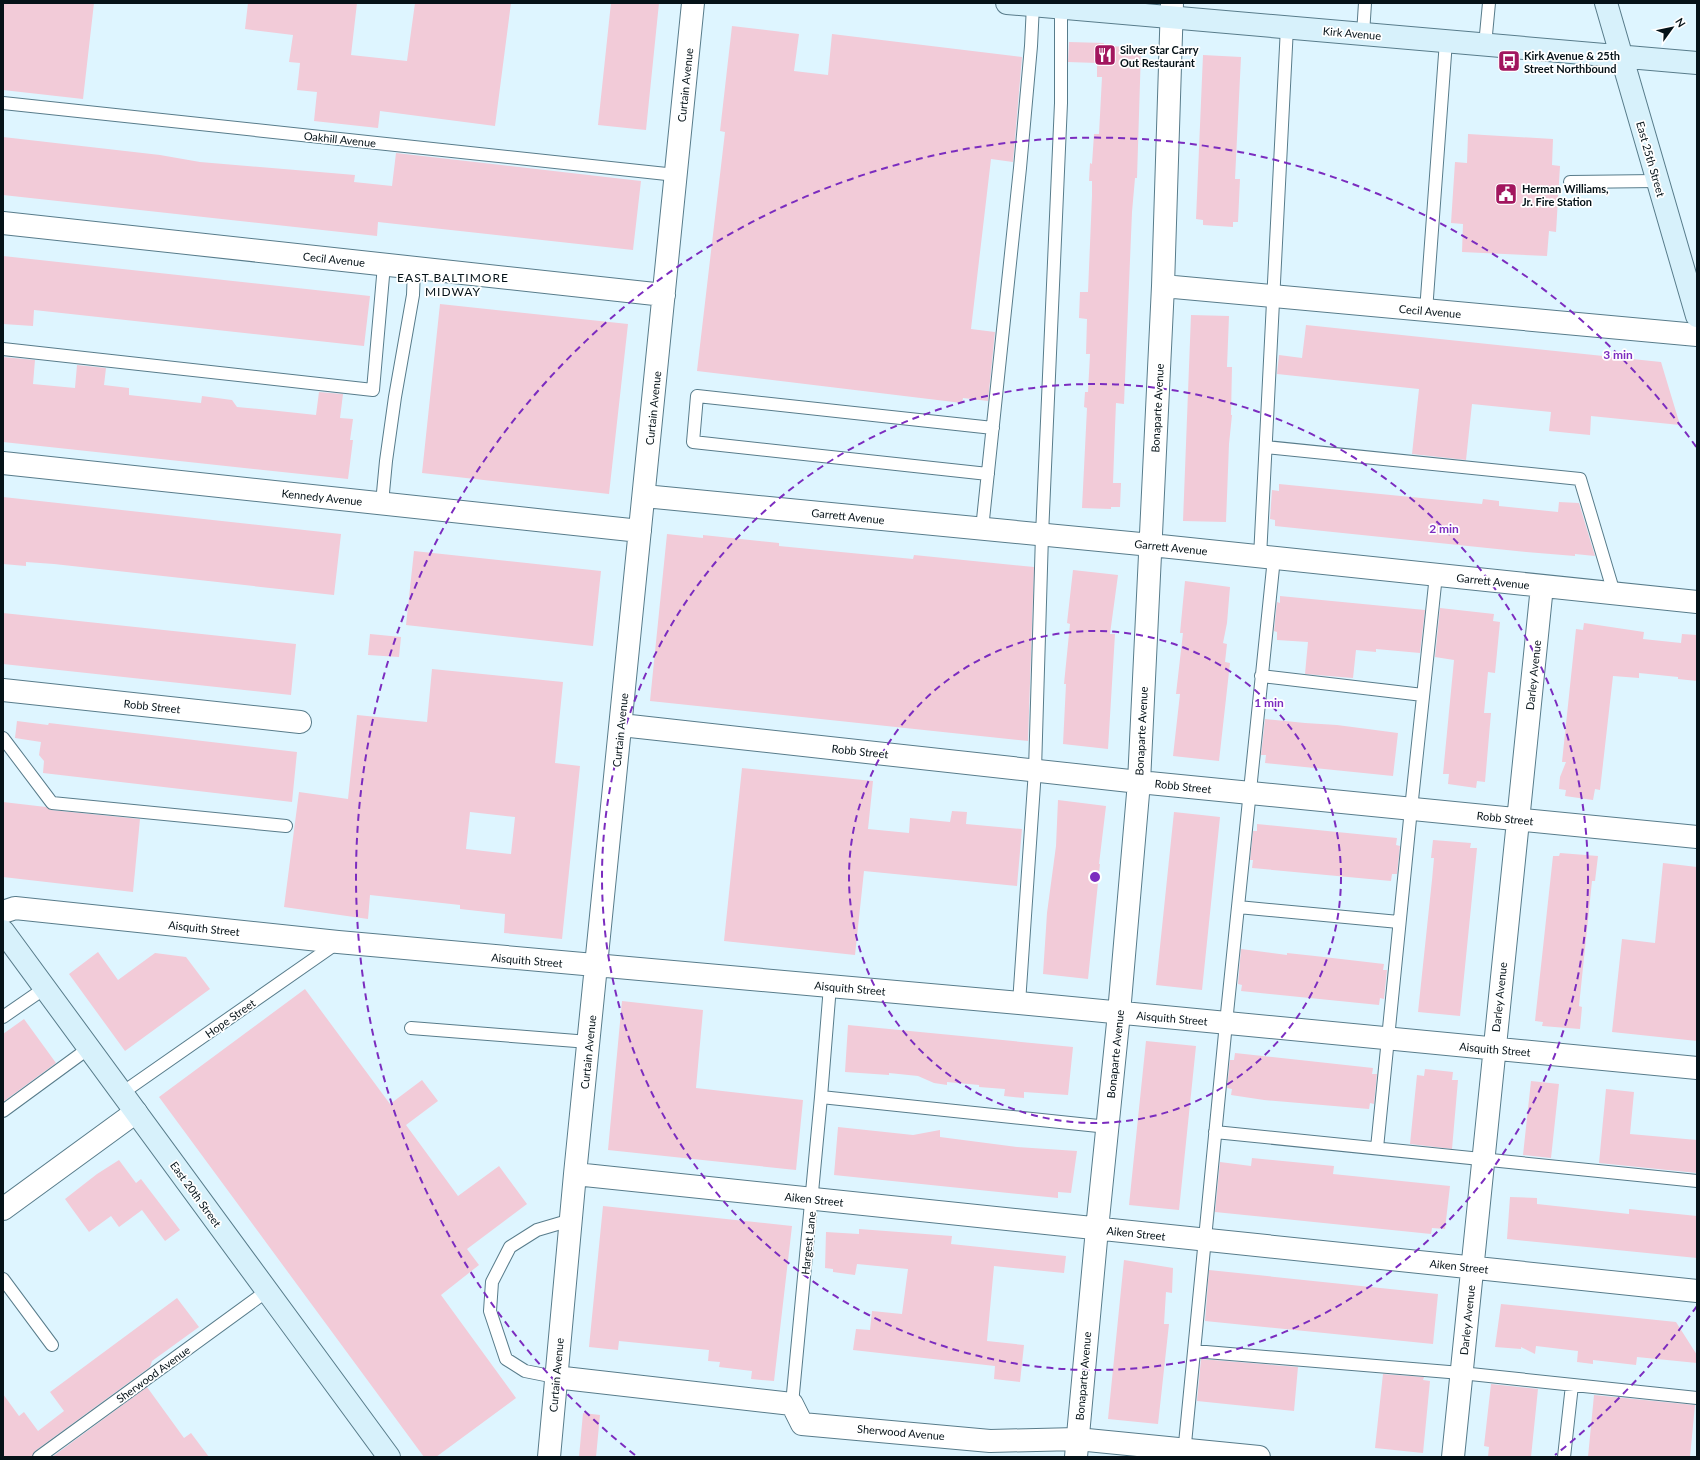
<svg xmlns="http://www.w3.org/2000/svg" width="1700" height="1460" viewBox="0 0 1700 1460" font-family="Lato,sans-serif">
	<style>
		.building { fill: #f2cbd8; fill-rule: evenodd }
		.lines { fill: none; stroke-linecap: round; stroke-linejoin: round }
		.lane-casing { stroke: #587c8b; stroke-width: 14 }
		.street-casing { stroke: #587c8b; stroke-width: 24 }
		.secondary-casing { stroke: #587c8b; stroke-width: 24 }
		.lane { stroke: #fff; stroke-width: 12 }
		.street { stroke: #fff; stroke-width: 22 }
		.secondary { stroke: #d7f1fb; stroke-width: 22 }
		.ring { fill: none; stroke: #7b2cbf; stroke-width: 2; stroke-dasharray: 7 5 }
		.labels { text-anchor: middle; dominant-baseline: central; stroke-width: 3.5; stroke-linejoin: round; paint-order: stroke }
		.street-label { font-size: 11px; fill: #051218; stroke: #fff }
		.poi-label { font-size: 11px; font-weight: bold; fill: #051218; stroke: #fff; text-anchor: start }
		.neighbourhood-label { font-size: 12px; letter-spacing: 1px; fill: #051218; stroke: #fff }
		.centre { fill: #7b2cbf; stroke: #fff; stroke-width: 2 }
		.ring-label { font-size: 12px; text-anchor: middle; font-weight: bold; fill: #7b2cbf; stroke: #fff; stroke-width: 3.5; stroke-linejoin: round; paint-order: stroke }
	</style>
	<rect width="100%" height="100%" fill="#def5ff"/>
	<!-- building -->
	<path class="building" d="M4 3H94L83 99 3 90V17Z
		M248 3H357L351 55 407 61 415 3H511L495 126 380 111 378 128 314 121 317 92 297 90 300 63 289 62 293 35 245 29Z
		M611 3H659L646 130 598 125Z
		M732 26 799 34 794 71 828 75 832 34 1022 57 1013 162 991 159 971 329 995 332 988 401 963 398 962 403 697 371 725 132 720 131Z
		M1069 42 1104 43 1103 46 1134 47V50H1141L1137 178H1135L1132 212 1124 404 1116 403 1115 428 1113 483H1121L1120 507H1111V509L1082 508 1087 408 1084 407 1085 392H1088L1090 354H1086L1087 319 1079 318 1080 292H1088L1092 196V181H1089L1090 163 1092 164 1094 134H1099L1102 77H1097V63L1068 62Z
		M1203 55 1241 57 1235 179H1240L1238 222H1233V227L1203 225V220L1196 219Z
		M1468 134 1553 139 1552 165 1560 166 1556 232 1549 231 1547 256 1462 252 1463 224 1451 223 1455 162 1467 163Z
		M3 137 160 155 200 162 355 175 354 182 392 186 396 153 641 181 633 250 378 222 377 236 3 195Z
		M3 256 370 296 364 346 34 310 33 326 3 324Z
		M440 304 628 324 609 494 422 473Z
		M1191 315 1229 316 1227 367H1232L1231 415H1232L1229 444 1226 522 1183 521Z
		M1306 325 1661 362 1680 425 1591 416 1590 435 1549 431 1551 412 1472 404 1466 460 1412 454 1419 389 1277 374 1279 355 1302 358Z
		M3 357 35 360 33 384 75 388 77 365 106 368 104 385 129 388V395L201 403 202 396 232 400 237 407 269 410 316 415 319 392 343 394 340 418 353 419 350 440H353L348 479 3 442Z
		M1279 484 1482 504 1483 499 1499 501V506L1558 512 1559 502 1579 503 1595 556 1575 554V556L1526 552 1275 526V520L1270 519 1272 490 1279 491Z
		M3 497 341 534 334 595 54 564 26 562V566L3 564Z
		M667 534 703 538V535L779 543V546L913 559 914 555 1034 567 1028 741 650 701Z
		M414 551 601 571 593 646 406 625Z
		M1073 570 1118 575 1110 634H1115L1108 749 1063 744 1066 684H1064L1070 624 1067 623Z
		M1185 581 1230 587 1227 623 1223 643 1227 644 1225 662 1230 663 1219 761 1173 756 1180 694H1176L1183 633H1180Z
		M1280 596 1425 610 1420 653 1376 649V652L1356 650 1353 678 1305 674 1308 642 1277 640V632L1274 631 1277 602 1280 603Z
		M1440 608 1494 614 1493 621 1500 622 1495 673 1488 672 1484 713H1491L1485 782 1477 781 1476 788 1448 784 1449 774H1443L1454 660 1435 657Z
		M3 613 296 644 291 695 3 664Z
		M1584 623 1644 632 1643 639 1681 643 1682 634 1697 635V681L1678 679V677L1639 673V678L1613 676 1600 790 1595 789 1593 800 1565 796 1566 790 1559 789 1560 777 1566 762H1562L1576 629 1583 630Z
		M370 634 401 637 399 657 368 655Z
		M432 669 563 682 555 763 580 766 562 939 504 933 505 914 460 909V905L370 895 368 919 284 907 299 792 348 799 357 715 427 722ZM470 812 515 817 511 854 466 849Z
		M1265 719 1305 723 1337 725 1398 733 1393 776 1265 763 1266 755H1261Z
		M17 721 48 725 49 723 297 752 292 802 43 773 44 761 39 755 41 742 15 738Z
		M742 768 873 781 868 829 909 833 910 818 950 822 952 811 967 812 966 824 1022 829 1017 886 864 871 855 955 724 941Z
		M1058 800 1106 806 1099 864H1100L1088 979 1043 974 1047 913 1056 846Z
		M3 802 46 807 51 810 140 819 133 892 3 877Z
		M1174 812 1220 817 1202 990 1156 985Z
		M1257 824 1397 838 1396 845 1400 846 1397 874H1392L1391 881 1252 868 1253 860H1250L1253 831H1257Z
		M1433 840 1471 843 1470 848H1477L1460 1016 1418 1012 1432 880 1434 858H1431Z
		M1560 853 1598 856 1595 881H1592L1579 1006 1582 1007 1580 1029 1542 1026 1543 1022 1535 1021 1553 856H1559Z
		M1663 863 1697 867V1041L1612 1032 1622 939 1655 943Z
		M1241 949 1287 955V953L1315 956 1384 964 1383 970H1387L1384 999 1380 998 1379 1005 1241 991 1242 985 1238 984Z
		M98 952 118 980 155 953 186 957 210 989 125 1051 69 974Z
		M305 989 390 1104 422 1080 438 1101 406 1125 458 1196 499 1166 527 1204 467 1249 479 1265 441 1295 516 1398 436 1457H424L159 1097Z
		M622 1001 703 1010 696 1088 803 1100 796 1170 608 1150Z
		M24 1019 56 1063 3 1102V1034Z
		M848 1025 1073 1047 1068 1095 1024 1092V1098L1004 1096 1005 1089 979 1087V1085L947 1082V1085L934 1083 918 1076 889 1073V1075L845 1072Z
		M1146 1041 1196 1046 1179 1210 1129 1205Z
		M1235 1053 1373 1068 1372 1074H1377L1374 1104 1370 1103 1369 1109 1264 1100 1231 1095 1232 1089 1227 1088 1230 1060H1234Z
		M1425 1069 1453 1072 1452 1080H1458L1452 1149 1410 1144 1417 1075 1424 1076Z
		M1531 1081 1559 1084 1551 1158 1523 1155Z
		M1606 1089 1634 1092 1630 1134 1697 1140V1173L1599 1163Z
		M838 1127 913 1135 940 1130V1137L1017 1147 1077 1151 1071 1193 1058 1192V1198L834 1175Z
		M1252 1158 1334 1166 1333 1174 1450 1186 1445 1229 1432 1228 1431 1234 1215 1212 1220 1162 1251 1166Z
		M119 1160 136 1183 141 1179 180 1230 165 1241 142 1210 119 1227 111 1216 89 1232 65 1199 97 1174Z
		M1510 1197 1537 1198V1204L1629 1214V1209L1697 1216V1258L1507 1239Z
		M603 1206 792 1226 774 1381 751 1379 752 1371 719 1367 720 1362 708 1361 709 1350 619 1341 618 1350 589 1347Z
		M859 1229 952 1236 951 1244 1066 1256 1064 1273 994 1266 987 1341 1024 1345 1020 1382 994 1379 995 1366 853 1350 856 1329 870 1330 872 1311 902 1314 908 1269 857 1264 855 1275 833 1272V1269L825 1268 826 1232 859 1234Z
		M1124 1260 1173 1268 1172 1293 1166 1292 1164 1324H1169L1158 1424 1108 1419Z
		M1209 1270 1438 1294 1433 1344 1205 1321Z
		M177 1298 199 1327 152 1361 150 1367 35 1451 32 1457H3V1394L19 1416 24 1412 38 1431 64 1411 50 1392Z
		M1501 1304 1676 1322 1697 1355V1363L1637 1357 1636 1365 1593 1360V1364L1577 1362 1578 1351 1536 1346 1535 1354 1521 1347V1349L1495 1347Z
		M1201 1359 1298 1367 1294 1411 1197 1401Z
		M1383 1374 1424 1377 1423 1380 1430 1381 1423 1453 1375 1448Z
		M1491 1384 1538 1389 1531 1457H1488L1489 1447 1484 1446Z
		M147 1387 184 1438 191 1433 209 1457H52Z
		M1594 1395 1695 1405 1690 1457H1588Z
		M583 1413 600 1415 596 1457H579Z"/>
	<g class="lines">
		<!-- lane casing -->
		<g class="lane-casing">
			<path id="lane" d="M1363 34 1365 3
				M1485 45 1489 3
				M3 103 676 175
				M1570 182 1657 181
				M1426 311 1446 41
				M3 349 373 390 384 265
				M1266 447 1580 479 1614 593
				M988 474 693 442 697 396 993 428
				M382 503 386 461 395 397 413 295 414 268
				M982 529 1020 168 1031 46 1033 5
				M1260 557 1287 27
				M1261 676 1423 695
				M3 738 52 803 286 826
				M1238 907 1399 922
				M1019 1003 1035 770 1042 535 1061 103V8
				M3 1017 45 988
				M411 1028 589 1042
				M122 1093 337 943
				M821 1097 1108 1127
				M3 1111 89 1048
				M1215 1132 1697 1181
				M1377 1148 1411 809 1436 575
				M3 1279 52 1345
				M1194 1351 1461 1373 1697 1398
				M555 1377 525 1371 506 1359 490 1311 492 1282 510 1247 537 1230 571 1220
				M792 1404 821 1097 830 986
				M1184 1454 1226 1023 1274 558
				M39 1457 267 1291
				M1564 1457 1572 1385"/>
		</g>
		<!-- street casing -->
		<g class="street-casing">
			<path id="street" d="M3 223 664 295
				M1163 286 1697 335
				M3 463 640 531
				M644 496 1151 545 1697 602
				M3 690 300 722
				M621 725 1139 782 1697 837
				M3 912 15 908 338 942 1019 1003 1697 1068
				M575 1174 1697 1291
				M3 1209 136 1112
				M555 1377 792 1404 802 1424 990 1441 1077 1439 1259 1457
				M549 1457 575 1174 693 3
				M1076 1457 1097 1229 1119 1013 1139 782 1163 286 1172 3
				M1453 1457 1542 586"/>
		</g>
		<!-- secondary casing -->
		<g class="secondary-casing">
			<path id="secondary" d="M1007 3 1697 63
				M1606 3 1697 316
				M3 931 389 1457"/>
		</g>
		<!-- lane -->
		<use href="#lane" class="lane"/>
		<!-- street -->
		<use href="#street" class="street"/>
		<!-- secondary -->
		<use href="#secondary" class="secondary"/>
	</g>
	<!-- distance rings -->
	<g class="ring">
		<circle cx="1095" cy="877" r="246"/>
		<circle cx="1095" cy="877" r="493"/>
		<path d="M1697 1306A739 739 0 0 1 1555 1455M635 1455A739 739 0 1 1 1697 448"/>
	</g>
	<!-- icons -->
	<defs>
		<g id="restaurant-square" transform="scale(1.15)"><rect x="-9" y="-9" width="18" height="18" rx="4" fill="#a2165e" stroke="#fff"/><path d="M-5-6h1v4h1v-4h1v4h1v-4h1v5L-1.5 .5V6h-2V.5L-5-1ZM5-6V6H3V1.5H1.5Q1.5-4 5-6Z" fill="#fff"/></g>
		<g id="bus-square" transform="scale(1.15)"><rect x="-9" y="-9" width="18" height="18" rx="4" fill="#a2165e" stroke="#fff"/><path d="M-5-6H5V4H4V6H2V4H-2V6H-4V4H-5ZM-3.5-4V0h7V-4ZM-3.5 1.2v1.5H-2V1.2ZM2 1.2v1.5H3.5V1.2Z" fill="#fff"/></g>
		<g id="civic-square" transform="scale(1.15)"><rect x="-9" y="-9" width="18" height="18" rx="4" fill="#a2165e" stroke="#fff"/><path d="M-.6-6.5H3V-4.5H.6V-3L4-1V1h2V6H-6V1h2V-1L-.6-3ZM-1.2 2.5V6h2.4V2.5Z" fill="#fff"/></g>
	</defs>
	<g fill-rule="evenodd">
		<use href="#restaurant-square" x="1105" y="55"/>
		<use href="#bus-square" x="1509" y="61"/>
		<use href="#civic-square" x="1506" y="194"/>
	</g>
	<g class="labels">
		<!-- street labels -->
		<g class="street-label">
			<text transform="translate(1352 33) rotate(5)">Kirk Avenue</text>
			<text transform="translate(685 85) rotate(-84)">Curtain Avenue</text>
			<text transform="translate(340 139) rotate(6)">Oakhill Avenue</text>
			<text transform="translate(1651 159) rotate(74)">East 25th Street</text>
			<text transform="translate(334 259) rotate(6)">Cecil Avenue</text>
			<text transform="translate(1430 311) rotate(5)">Cecil Avenue</text>
			<text transform="translate(653 408) rotate(-84)">Curtain Avenue</text>
			<text transform="translate(1157 408) rotate(-87)">Bonaparte Avenue</text>
			<text transform="translate(322 497) rotate(6)">Kennedy Avenue</text>
			<text transform="translate(848 516) rotate(6)">Garrett Avenue</text>
			<text transform="translate(1171 547) rotate(6)">Garrett Avenue</text>
			<text transform="translate(1493 581) rotate(6)">Garrett Avenue</text>
			<text transform="translate(1533 675) rotate(-84)">Darley Avenue</text>
			<text transform="translate(152 706) rotate(6)">Robb Street</text>
			<text transform="translate(620 730) rotate(-84)">Curtain Avenue</text>
			<text transform="translate(1141 731) rotate(-87)">Bonaparte Avenue</text>
			<text transform="translate(860 751) rotate(6)">Robb Street</text>
			<text transform="translate(1183 786) rotate(6)">Robb Street</text>
			<text transform="translate(1505 818) rotate(6)">Robb Street</text>
			<text transform="translate(204 928) rotate(6)">Aisquith Street</text>
			<text transform="translate(527 960) rotate(5)">Aisquith Street</text>
			<text transform="translate(850 988) rotate(5)">Aisquith Street</text>
			<text transform="translate(1499 997) rotate(-84)">Darley Avenue</text>
			<text transform="translate(230 1018) rotate(-35)">Hope Street</text>
			<text transform="translate(1172 1018) rotate(5)">Aisquith Street</text>
			<text transform="translate(1495 1049) rotate(5)">Aisquith Street</text>
			<text transform="translate(588 1052) rotate(-84)">Curtain Avenue</text>
			<text transform="translate(1115 1054) rotate(-84)">Bonaparte Avenue</text>
			<text transform="translate(196 1194) rotate(54)">East 20th Street</text>
			<text transform="translate(814 1199) rotate(6)">Aiken Street</text>
			<text transform="translate(1136 1233) rotate(6)">Aiken Street</text>
			<text transform="translate(808 1243) rotate(-84)">Hargest Lane</text>
			<text transform="translate(1459 1266) rotate(6)">Aiken Street</text>
			<text transform="translate(1467 1320) rotate(-84)">Darley Avenue</text>
			<text transform="translate(153 1374) rotate(-36)">Sherwood Avenue</text>
			<text transform="translate(556 1375) rotate(-85)">Curtain Avenue</text>
			<text transform="translate(1083 1376) rotate(-85)">Bonaparte Avenue</text>
			<text transform="translate(901 1432) rotate(5)">Sherwood Avenue</text>
		</g>
		<!-- poi labels -->
		<g class="poi-label">
			<text x="1120" y="49">Silver Star Carry<tspan x="1120" dy="13">Out Restaurant</tspan></text>
			<text x="1524" y="55">Kirk Avenue &amp; 25th<tspan x="1524" dy="13">Street Northbound</tspan></text>
			<text x="1522" y="188">Herman Williams,<tspan x="1522" dy="13">Jr. Fire Station</tspan></text>
		</g>
		<!-- neighbourhood labels -->
		<g class="neighbourhood-label">
			<text x="453" y="277">EAST BALTIMORE<tspan x="453" dy="14">MIDWAY</tspan></text>
		</g>
	</g>
	<circle cx="1095" cy="877" r="6" class="centre"/>
	<g class="ring-label">
		<text x="1618" y="359">3 min</text>
		<text x="1444" y="533">2 min</text>
		<text x="1269" y="707">1 min</text>
	</g>
	<!-- border -->
	<rect width="1700" height="1460" fill="none" stroke="#051218" stroke-width="8"/>
	<!-- north arrow -->
	<g transform="translate(1672 28) rotate(57)" stroke="#ffffff" stroke-width="3" paint-order="stroke">
	<path d="M0-3L7 15L0 10L-7 15Z" fill="#051218"/>
	<text y="-6" font-size="11" font-weight="bold" text-anchor="middle" fill="#051218">N</text>
	</g>
</svg>
